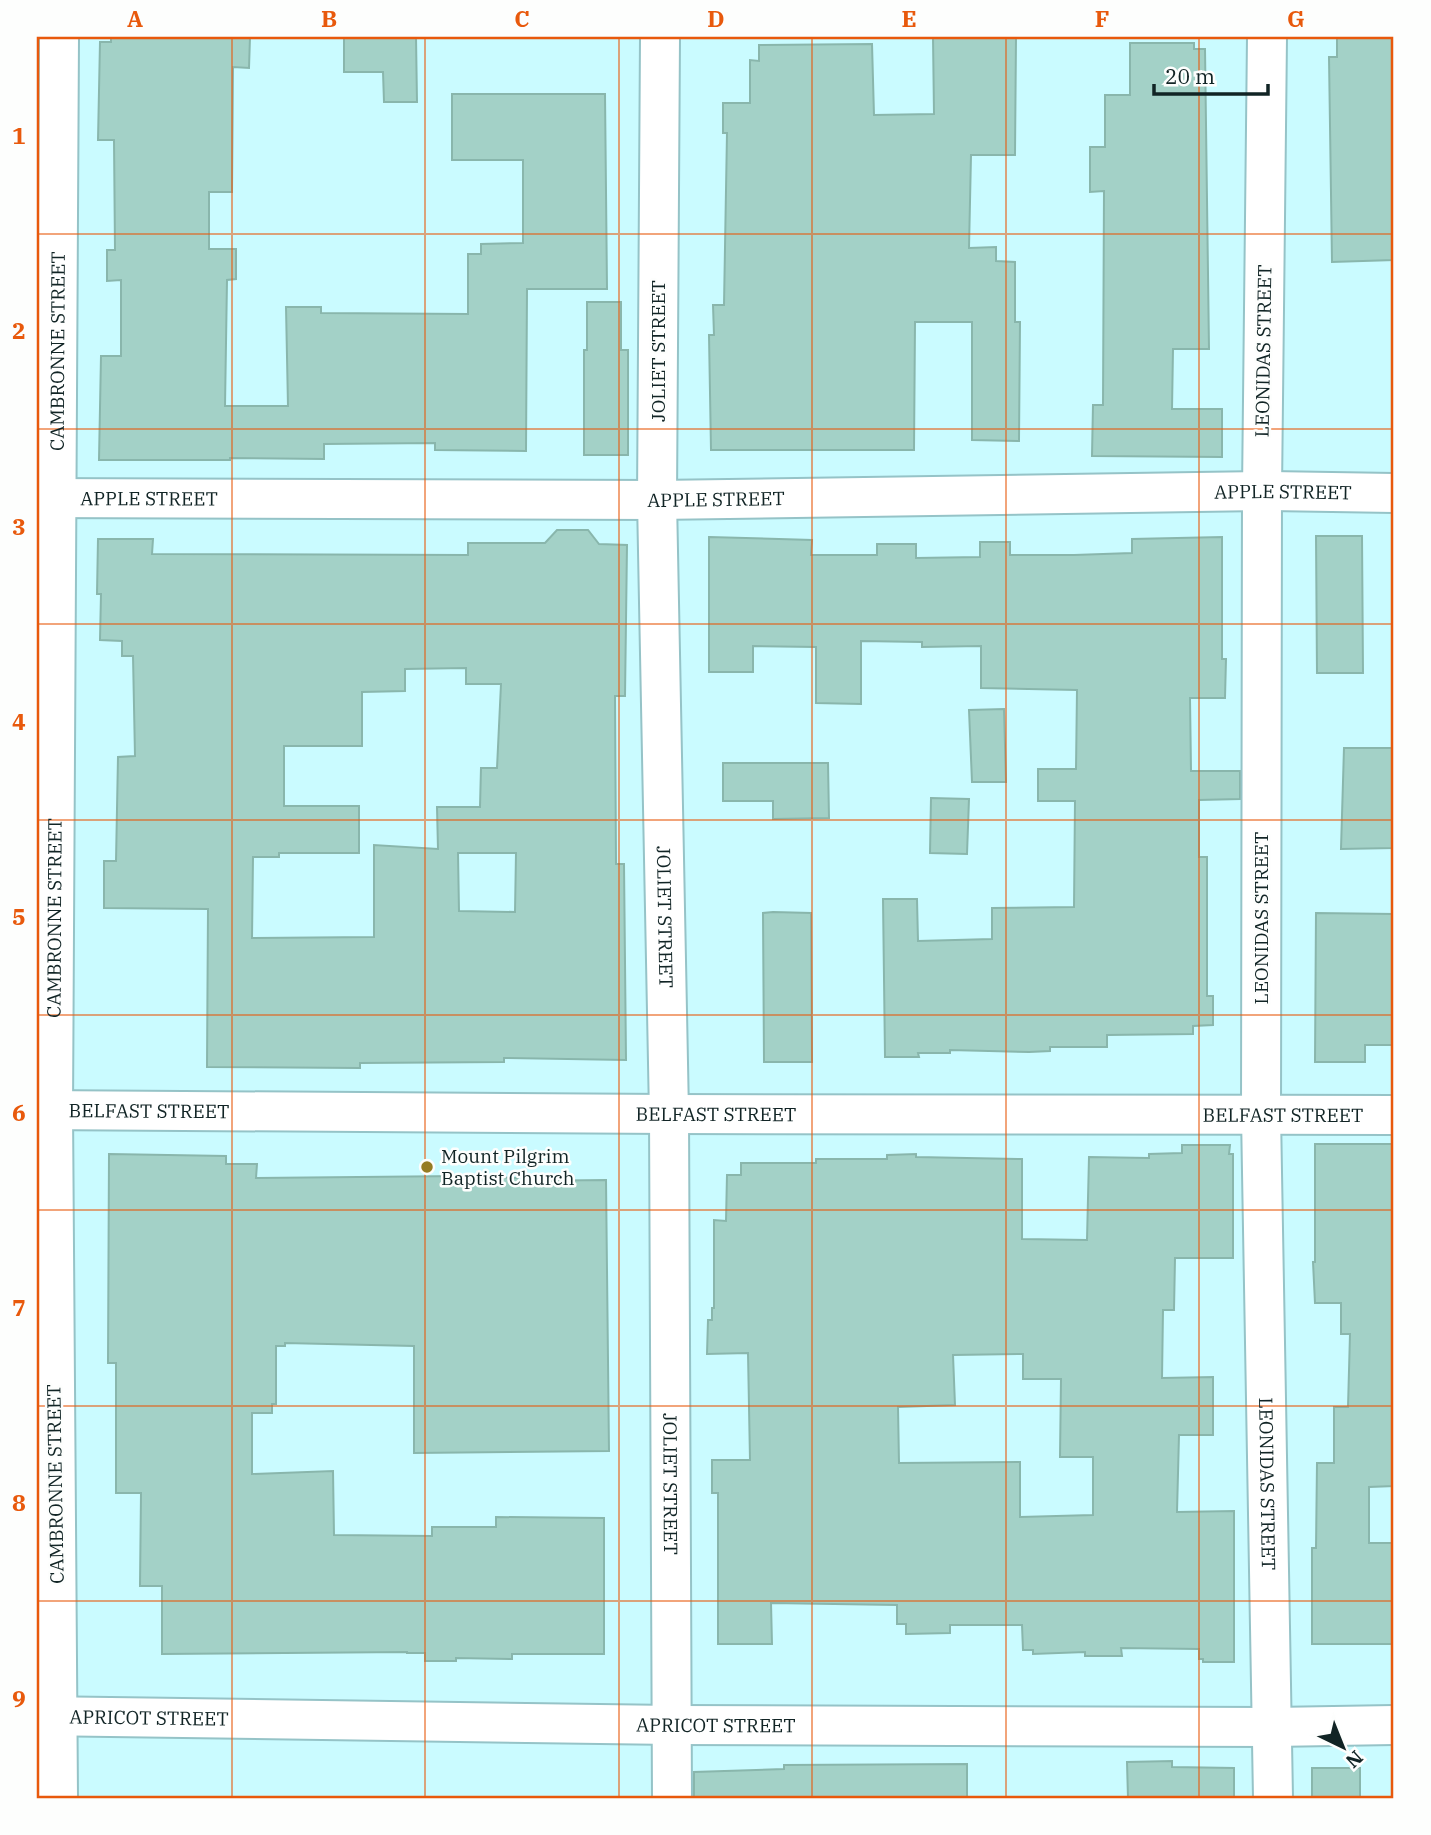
<svg xmlns="http://www.w3.org/2000/svg" width="1431" height="1835" viewBox="0 0 1431 1835" font-family="'IBM Plex Serif',serif">
	<style>
		.building { fill: #a3d1c7; stroke: #89b6ac; stroke-width: 2; fill-rule: evenodd }
		.lines { fill: none; stroke-linecap: round; stroke-linejoin: round }
		.minor-casing { stroke: #95c3c7; stroke-width: 42 }
		.minor { stroke: #fff; stroke-width: 38 }
		.grid { fill: none; stroke: #e8590c; stroke-width: 2; stroke-opacity: 0.55 }
		.poi-dot { fill: #957d24; stroke: #fdfefd; stroke-width: 2.5 }
		.labels { text-anchor: middle; dominant-baseline: central; stroke-width: 5; stroke-linejoin: round; paint-order: stroke }
		.street-label { font-size: 19px; fill: #112425; stroke: #fdfefd }
		.poi-label { font-size: 19px; fill: #112425; stroke: #fdfefd; text-anchor: start }
		.neatline { fill: none; stroke: #e8590c; stroke-width: 2.5 }
		.grid-label { font-size: 23px; text-anchor: middle; font-weight: bold; fill: #e8590c }
	</style>
	<rect width="100%" height="100%" fill="#cafbff"/>
	<!-- building -->
	<path class="building" d="M111 37H250L249 68 233 67 232 192H209V249H236V279L227 280 225 406H288L286 307H321V313L468 314V254H481V244L523 243V160H452V94H605L607 289H527L526 451 435 450V443L324 444V459L230 458V460H99L101 356H121V280L107 281V250H115L114 140H98L100 42H111Z
		M344 37H416L417 102H384L383 72H344Z
		M933 37H1016L1015 155H971L969 248 996 247V261L1015 262V322H1020L1019 441 972 440V322H915L914 450H711L709 335H714L713 305H724L727 133H723V103H750V60L759 61V45L872 44 874 115 934 114Z
		M1337 37H1394V260L1332 262 1329 57H1337Z
		M1130 43H1194V49H1205L1209 349H1173L1172 409H1222V457L1092 456 1093 405H1103L1104 191 1090 192V147H1105V95H1130Z
		M587 302H621V350H628V455H584V350H587Z
		M557 530H588L599 544 627 545 625 696H615L616 864H624L626 1060 504 1058V1062L360 1063V1068L207 1067 208 909 104 908V861H116L118 757 135 756 133 656H122V641L100 640 101 594H97L98 539H153L152 554 468 555V543H545ZM466 668V684H501L497 768H481L480 807H437L438 849 374 845V937L252 938 253 857H279V853H359V806H284V746H362V692L405 691V669ZM458 853H516L515 912 459 911Z
		M1316 536H1362L1363 673H1317Z
		M709 537 812 540 811 555H877V544H916V558L980 557V542H1010V555H1074L1132 553V539L1222 537V659H1226L1225 698H1190L1191 771H1240V799L1199 800V857H1207V996H1213V1025L1193 1026V1034L1107 1035V1047H1050V1051L1029 1052 950 1050V1053H918L919 1057H885L883 899H917L918 941 992 939V908L1074 907 1075 801H1038V769H1076L1077 690 981 688V646L922 647V642L861 641V704L816 703V647L753 646V672H709Z
		M1004 709 1006 782H972L969 710Z
		M1344 748H1394V848L1341 849Z
		M723 763H828L829 818 773 819V801H723Z
		M931 798 969 799 967 854 930 853Z
		M773 912 811 913 812 1062H764L763 913Z
		M1316 913 1394 914V1045H1365V1062H1315Z
		M1315 1144H1394V1486L1369 1487V1543H1394V1644H1312V1548H1316L1317 1463H1334V1407H1348L1350 1334H1341V1303H1315L1313 1262H1315Z
		M1182 1145H1230L1229 1154H1233V1258H1175L1174 1310H1163L1162 1378 1213 1377V1435H1179L1177 1512 1234 1511V1662H1203V1659H1199V1649L1121 1648 1122 1656H1085V1652L1033 1654V1650H1023L1022 1625H950V1633L906 1634V1624H897V1605L771 1603 772 1644H718V1493H712V1460H750L748 1353 707 1354 708 1320H712V1308H714V1220L726 1221 727 1175H741V1163H816V1159H887V1155L916 1154V1157L1022 1159V1239L1087 1240 1089 1157 1149 1158V1154L1182 1153ZM1023 1354V1379H1061L1060 1457H1093V1515L1020 1517V1462L899 1463 898 1407 955 1405 953 1355Z
		M109 1154 226 1156V1164H257L256 1178 461 1176 518 1178V1181L606 1180 609 1451 414 1453V1346L285 1343V1346H276V1404H272V1413H252V1474L333 1471 334 1535 432 1536V1527H496V1517L604 1518V1654H512V1659L456 1658V1661H425V1653H407V1652L162 1654V1586H140L141 1493H116V1363H108Z
		M1172 1761V1767L1234 1768V1798H1128L1127 1762Z
		M967 1764V1798H694V1772L784 1769V1765Z
		M1312 1768H1360V1798H1312Z"/>
	<g class="lines">
		<!-- minor casing -->
		<g class="minor-casing">
			<g id="minor">
				<path id="s1" d="M660 37 657 500 669 1114 672 1798"/>
				<path id="s2" d="M1267 37 1262 491 1261 1115 1273 1798"/>
				<path id="s3" d="M37 498 657 500 1262 491 1394 493"/>
				<path id="s4" d="M37 1110 669 1114 1394 1115"/>
				<path id="s5" d="M37 1716 673 1725 1273 1727 1394 1725"/>
				<path id="s6" d="M58 1798 53 1110 59 37"/>
			</g>
		</g>
		<!-- minor -->
		<use href="#minor" class="minor"/>
	</g>
	<!-- grid -->
	<path class="grid" d="M232 37V1798M425 37V1798M619 37V1798M812 37V1798M1006 37V1798M1199 37V1798M37 234H1394M37 429H1394M37 624H1394M37 820H1394M37 1015H1394M37 1210H1394M37 1406H1394M37 1601H1394"/>
	<!-- markers -->
	<circle class="poi-dot" cx="427" cy="1167" r="7"/>
	<g class="labels">
		<!-- street labels -->
		<g class="street-label">
			<text stroke="none"><textPath href="#s6" startOffset="1447">CAMBRONNE STREET</textPath></text>
			<text transform="translate(658 351) rotate(-90)">JOLIET STREET</text>
			<text transform="translate(1263 351) rotate(-89)">LEONIDAS STREET</text>
			<text stroke="none"><textPath href="#s3" startOffset="1246">APPLE STREET</textPath></text>
			<text stroke="none"><textPath href="#s3" startOffset="112">APPLE STREET</textPath></text>
			<text stroke="none"><textPath href="#s3" startOffset="679">APPLE STREET</textPath></text>
			<text stroke="none"><textPath href="#s1" startOffset="880">JOLIET STREET</textPath></text>
			<text stroke="none"><textPath href="#s6" startOffset="880">CAMBRONNE STREET</textPath></text>
			<text transform="translate(1261 918) rotate(-90)">LEONIDAS STREET</text>
			<text stroke="none"><textPath href="#s4" startOffset="112">BELFAST STREET</textPath></text>
			<text stroke="none"><textPath href="#s4" startOffset="679">BELFAST STREET</textPath></text>
			<text stroke="none"><textPath href="#s4" startOffset="1246">BELFAST STREET</textPath></text>
			<text transform="translate(55 1484) rotate(-91)">CAMBRONNE STREET</text>
			<text stroke="none"><textPath href="#s1" startOffset="1447">JOLIET STREET</textPath></text>
			<text stroke="none"><textPath href="#s2" startOffset="1447">LEONIDAS STREET</textPath></text>
			<text stroke="none"><textPath href="#s5" startOffset="112">APRICOT STREET</textPath></text>
			<text stroke="none"><textPath href="#s5" startOffset="679">APRICOT STREET</textPath></text>
		</g>
		<!-- poi labels -->
		<g class="poi-label">
			<text x="441" y="1156">Mount Pilgrim<tspan x="441" dy="22">Baptist Church</tspan></text>
		</g>
	</g>
	<!-- border -->
	<rect width="1431" height="1835" fill="none" stroke="#fdfefd" stroke-width="77"/>
	<!-- north arrow -->
	<g transform="translate(1343 1747) rotate(137)" stroke="#fdfefd" stroke-width="5" paint-order="stroke">
	<path d="M0-5L12 26L0 18L-12 26Z" fill="#112425"/>
	<text y="-10" font-size="19" font-weight="bold" text-anchor="middle" fill="#112425">N</text>
	</g>
	<!-- scale -->
	<path d="M1154 84v10h114v-10" fill="none" stroke="#112425" stroke-width="3.5"/>
	<text x="1165" y="84" font-size="21" fill="#112425" stroke="#fdfefd" stroke-width="5" paint-order="stroke">20 m</text>
	<rect x="38" y="38" width="1354" height="1759" class="neatline"/>
	<g class="grid-label">
		<text x="135" y="27">A</text>
		<text x="329" y="27">B</text>
		<text x="522" y="27">C</text>
		<text x="716" y="27">D</text>
		<text x="909" y="27">E</text>
		<text x="1102" y="27">F</text>
		<text x="1296" y="27">G</text>
		<text x="19" y="144">1</text>
		<text x="19" y="339">2</text>
		<text x="19" y="535">3</text>
		<text x="19" y="730">4</text>
		<text x="19" y="925">5</text>
		<text x="19" y="1121">6</text>
		<text x="19" y="1316">7</text>
		<text x="19" y="1511">8</text>
		<text x="19" y="1707">9</text>
	</g>
</svg>
